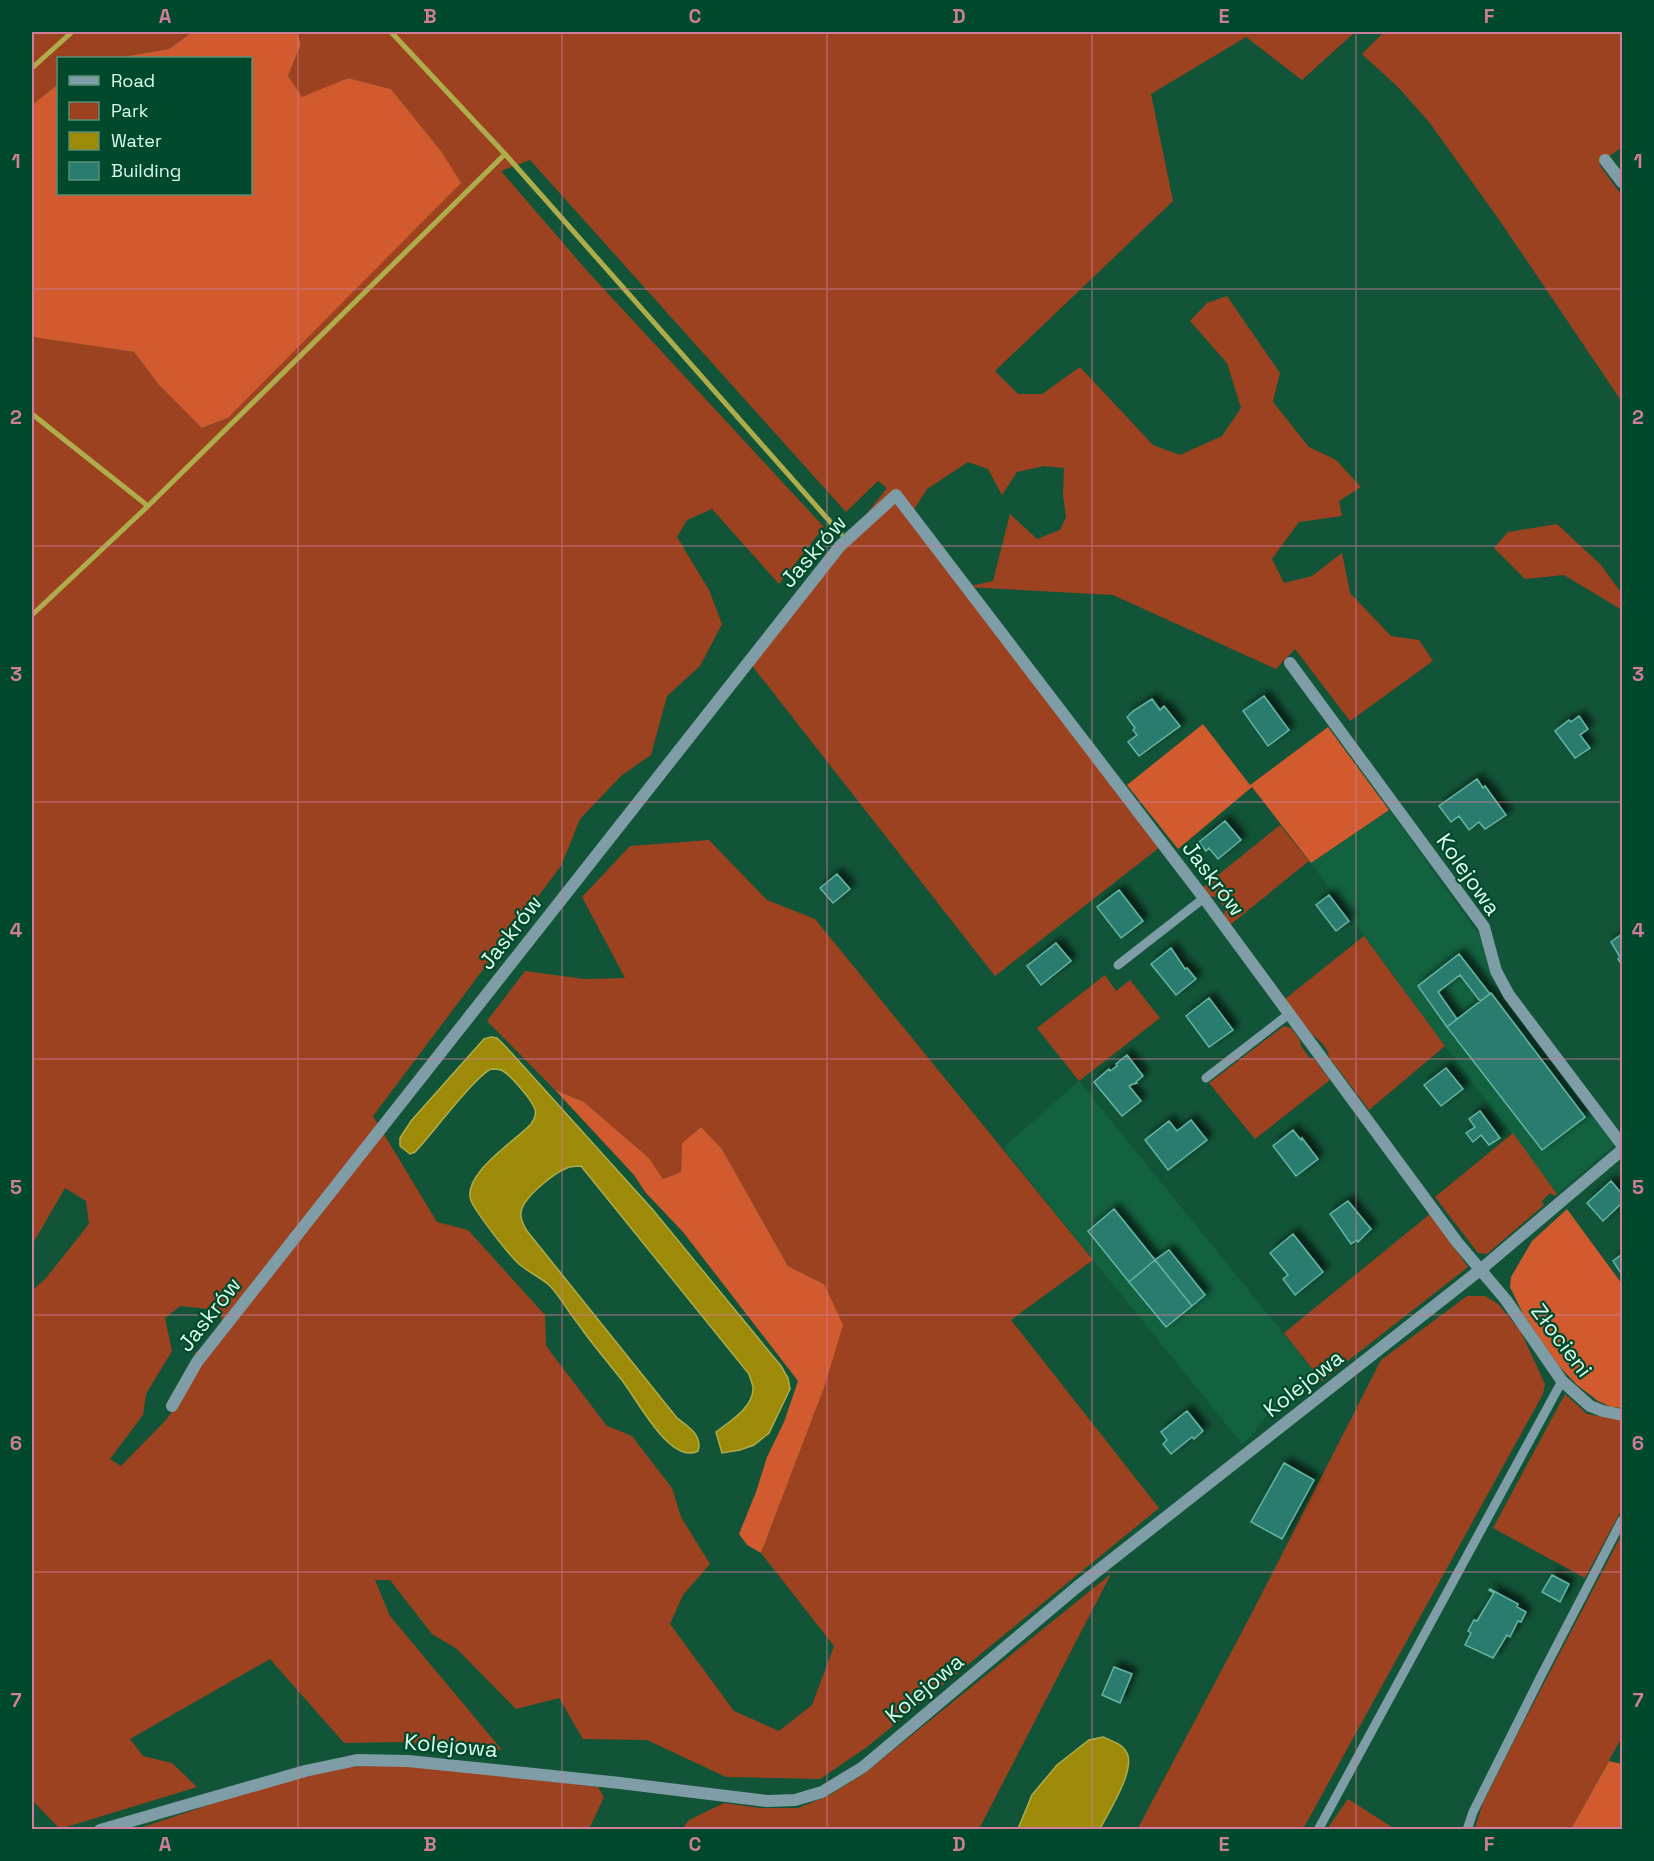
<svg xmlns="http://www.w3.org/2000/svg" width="1654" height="1861" viewBox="0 0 1654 1861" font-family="'Space Grotesk',sans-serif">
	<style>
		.built { fill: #12613f }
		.green { fill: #9d4220; fill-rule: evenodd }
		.forest { fill: #d15a2e }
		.water { fill: #9c8a08; stroke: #afac4c; stroke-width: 1.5 }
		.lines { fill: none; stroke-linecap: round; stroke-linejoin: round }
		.stream { stroke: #afac4c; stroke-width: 5 }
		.building { fill: #297c6e; stroke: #65b4a4; stroke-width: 1.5; filter: url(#shadow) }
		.service { stroke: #7e9da6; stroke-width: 9 }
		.minor { stroke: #7e9da6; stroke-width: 12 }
		.grid { fill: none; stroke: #ce7e9b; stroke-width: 1.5; stroke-opacity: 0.55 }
		.labels { text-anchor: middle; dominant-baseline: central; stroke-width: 4.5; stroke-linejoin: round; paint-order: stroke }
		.street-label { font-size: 22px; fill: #dcfbe9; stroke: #00492d }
		.neatline { fill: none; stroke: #ce7e9b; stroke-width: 2 }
		.grid-label { font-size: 20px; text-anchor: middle; font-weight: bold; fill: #ce7e9b }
	</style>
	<defs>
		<filter id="shadow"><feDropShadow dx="5.5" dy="-5.5" stdDeviation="3" flood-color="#0009"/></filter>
	</defs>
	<rect width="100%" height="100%" fill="#125437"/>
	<!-- built -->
	<path class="built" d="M1389 810 1482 939 1487 966 1507 1002 1614 1145 1557 1194 1445 1046 1311 863Z
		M1079 1081 1322 1381 1280 1414 1270 1413 1258 1425 1256 1432 1242 1444 1003 1148Z"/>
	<!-- green -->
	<path class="green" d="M32 32H192L169 49 116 58H58V84L32 105Z
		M297 32H1355L1302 80 1246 37 1151 94 1173 201 995 371 1018 394H1042L1080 367 1153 445 1180 455 1222 436 1241 408 1227 363 1190 321 1207 303 1227 296 1280 373 1273 402 1309 447 1336 460 1361 487 1339 501 1342 516 1299 522 1272 559 1284 583 1312 576 1342 553 1350 593 1391 636 1419 640 1433 661 1350 721 1295 649 1276 669 1113 595 967 587 1160 847 995 976 750 663 887 488 878 481 846 512 530 160 501 171 589 273 824 527 779 584 712 509 687 520 677 537 709 590 722 624 700 666 667 696 651 755 622 775 580 819 561 866 373 1116 437 1222 468 1230 545 1315 546 1346 607 1426 632 1436 672 1488 681 1517 710 1564 683 1595 670 1624 734 1711 779 1731 812 1705 834 1646 761 1553 824 1388V1284L788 1266 722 1149 701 1127 682 1143 681 1172 663 1179 649 1158 584 1102 555 1090 487 1021 525 971 584 979 625 978 582 897 630 846 709 840 767 900 815 919 1093 1260 1011 1320 1159 1508 867 1747 820 1779 726 1777 647 1740 583 1739 559 1698 516 1709 457 1649 432 1634 390 1580H375L390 1616 502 1750 400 1742 344 1743 270 1659 130 1739 143 1756 172 1763 197 1787 60 1829 32 1800V1291L46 1278 89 1224 86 1201 65 1188 32 1245V337L134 352 159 385 203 428 228 418 460 183 441 151 391 89 348 78 302 98 288 76 301 44ZM968 462 988 469 1002 495 1017 472 1044 466 1064 468 1063 495 1066 517 1060 530 1037 539 1010 514 993 581 966 587 910 516 927 489ZM180 1306 218 1310 226 1329 195 1353 188 1389 166 1420 121 1466 110 1459 143 1415 146 1394 172 1351 165 1318Z
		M1384 32H1622V147L1599 164 1622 196V402L1500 221 1429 122 1399 88 1362 54Z
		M1557 524 1601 565 1622 594V610L1564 575 1525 579 1494 548 1508 532Z
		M1280 825 1309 861 1230 925 1224 916 1225 909 1216 897 1208 896 1202 888Z
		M1364 936 1445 1046 1369 1110 1329 1057C1327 1044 1317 1040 1309 1031 1301 1021 1293 1010 1285 999Z
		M1105 975 1116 991 1130 980 1160 1018 1079 1081 1037 1028Z
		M1284 1026 1291 1028 1300 1040 1301 1046 1309 1057 1315 1060 1330 1080 1255 1139 1209 1083Z
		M1513 1133 1557 1194 1555 1196 1550 1193 1542 1201 1544 1205 1487 1254 1478 1253 1435 1197Z
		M1430 1214 1468 1267 1322 1381 1284 1333Z
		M1467 1296H1485L1498 1304 1520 1330 1545 1384 1543 1394 1303 1829 1137 1830 1254 1609 1381 1360Z
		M1565 1394 1587 1414 1622 1420V1509L1585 1578 1493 1528Z
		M1622 1534V1737L1571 1829 1474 1830 1483 1803 1518 1733Z
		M1111 1574 979 1829 681 1830 689 1820 724 1803 760 1808H798L828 1796 865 1773Z
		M399 1763 598 1787 604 1797 589 1829 134 1830 314 1770Z
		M1348 1799 1395 1829H1327Z"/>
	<!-- forest -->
	<path class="forest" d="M192 32H297L301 44 288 76 302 97 348 78 391 89 441 151 461 183 228 418 202 428 159 385 134 352 32 337V105L58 84V194H250V58H116L169 49Z
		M1203 724 1250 785 1328 727 1389 810 1311 863 1252 787 1178 849 1127 785Z
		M555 1090 584 1102 649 1158 663 1179 681 1172 682 1143 701 1127 722 1149 788 1266 824 1284 843 1325 824 1388 761 1553 747 1545 739 1534 756 1492 767 1457 784 1422 798 1381 683 1232 646 1193 634 1175Z
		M1567 1209 1622 1284V1408L1611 1407 1598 1401 1577 1385 1559 1366 1523 1314 1510 1287 1511 1277 1532 1241Z
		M1609 1761 1622 1764V1829H1571Z"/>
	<!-- water -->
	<path class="water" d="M491 1037 497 1038 507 1048 653 1210 781 1366 788 1378 790 1389 769 1433 754 1445 740 1450 722 1453 716 1432C729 1422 754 1407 753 1388 753 1384 750 1378 749 1374L581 1166C576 1166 571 1166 567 1168 554 1173 522 1198 521 1213 520 1220 524 1226 527 1231L677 1418C688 1426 703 1436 698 1451 670 1466 636 1397 621 1379 607 1361 592 1344 579 1325 569 1313 560 1296 549 1285 540 1277 528 1272 519 1264 508 1254 479 1216 472 1203 458 1176 517 1140 531 1124 535 1119 537 1112 534 1107 530 1098 509 1073 501 1070 498 1069 495 1069 492 1069 478 1072 429 1138 415 1152L410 1154 400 1146V1138L411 1121 484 1039Z
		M1103 1737C1113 1741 1125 1745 1128 1756 1133 1774 1108 1813 1100 1829H1018L1032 1795 1057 1765 1089 1740Z"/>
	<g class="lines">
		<!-- stream -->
		<path class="stream" d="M391 32 505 154 841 534
			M32 68 72 32
			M32 414 148 506
			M32 615 148 506 505 154"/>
	</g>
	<!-- building -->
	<path class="building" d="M1264 696 1289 730 1268 746 1243 711Z
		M1152 699 1160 710 1164 706 1180 726 1139 756 1128 742 1137 735 1133 730 1135 728 1127 717 1133 711Z
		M1579 716 1588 729 1580 735 1590 748 1575 758 1555 731 1569 720 1571 722Z
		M1477 779 1483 788 1485 786 1506 815 1485 829 1479 822 1469 830 1459 816 1451 822 1439 806Z
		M1225 821 1241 840 1218 859 1209 848 1206 851 1199 842Z
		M837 874 850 889 833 903 820 888Z
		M1119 890 1143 921 1121 938 1097 907Z
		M1329 895 1349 921 1336 931 1316 905Z
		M1622 934V965L1618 959 1620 957 1611 942Z
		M1056 943 1071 961 1041 985 1027 966Z
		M1171 948 1185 969 1187 968 1196 979 1176 995 1151 964Z
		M1459 954 1490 994 1480 1001 1460 975 1438 992 1457 1019 1447 1027 1418 986Z
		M1491 993 1585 1117 1542 1150 1447 1027Z
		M1209 998 1233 1030 1209 1047 1186 1016Z
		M1127 1055 1143 1076 1136 1082 1137 1083 1133 1084 1129 1086 1141 1101 1122 1116 1094 1082 1109 1069 1110 1071 1117 1066 1116 1064Z
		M1446 1068 1463 1089 1441 1106 1424 1085Z
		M1480 1111 1500 1138 1489 1145 1481 1135 1473 1142 1466 1133 1475 1127 1469 1119Z
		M1191 1120 1207 1140 1168 1170 1145 1140 1169 1121 1177 1131Z
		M1293 1130 1301 1140 1302 1138 1318 1159 1296 1176 1273 1146Z
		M1611 1181 1622 1194V1203L1603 1221 1587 1203Z
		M1348 1201 1371 1229 1358 1242 1357 1240 1351 1244 1330 1214Z
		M1114 1209 1155 1260 1129 1282 1088 1231Z
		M1293 1234 1323 1272 1295 1295 1283 1279 1288 1275 1270 1253Z
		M1169 1250 1205 1295 1192 1306 1155 1260Z
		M1622 1254V1275L1613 1261Z
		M1155 1260 1192 1306 1166 1327 1129 1282Z
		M1187 1411 1203 1431 1194 1439 1192 1437 1171 1454 1163 1444 1167 1440 1161 1432Z
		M1284 1463 1314 1480 1282 1539 1251 1522Z
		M1552 1575 1569 1584 1560 1602 1542 1592Z
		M1490 1589 1518 1604 1517 1607 1526 1612 1521 1622 1518 1621 1510 1637 1507 1635 1493 1658 1465 1645 1471 1633 1468 1631 1474 1620 1477 1621 1494 1593 1489 1590Z
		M1114 1667 1132 1674 1120 1703 1102 1695Z"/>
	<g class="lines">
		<!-- service -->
		<path class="service" d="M1118 965 1204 898
			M1206 1078 1289 1014
			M1318 1830 1562 1381
			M1467 1830 1473 1812 1542 1674 1622 1520"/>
		<!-- minor -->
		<path class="minor" d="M1605 160 1622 182
			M1290 663 1484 927 1496 971 1509 995 1622 1145
			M172 1406 197 1362 840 546 896 495 1204 898 1457 1242 1506 1300 1562 1381 1590 1406 1603 1411 1622 1415
			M100 1830 305 1771 357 1760 408 1761 620 1783 767 1801 795 1800 822 1792 863 1767 1077 1587 1480 1270 1622 1150"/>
	</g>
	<!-- grid -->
	<path class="grid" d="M298 32V1830M562 32V1830M827 32V1830M1092 32V1830M1356 32V1830M32 289H1622M32 546H1622M32 802H1622M32 1059H1622M32 1315H1622M32 1572H1622"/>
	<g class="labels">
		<!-- street labels -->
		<g class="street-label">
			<text transform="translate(813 551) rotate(-49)">Jaskrów</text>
			<text transform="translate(1469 874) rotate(55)">Kolejowa</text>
			<text transform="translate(1214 878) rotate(53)">Jaskrów</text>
			<text transform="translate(510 932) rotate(-52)">Jaskrów</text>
			<text transform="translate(209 1314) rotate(-52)">Jaskrów</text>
			<text transform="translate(1562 1340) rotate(53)">Złocieni</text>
			<text transform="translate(1303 1383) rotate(-38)">Kolejowa</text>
			<text transform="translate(924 1688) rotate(-40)">Kolejowa</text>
			<text transform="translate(451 1745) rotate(5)">Kolejowa</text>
		</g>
	</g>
	<!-- border -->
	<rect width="1654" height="1861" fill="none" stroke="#00492d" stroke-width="66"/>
	<!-- legend -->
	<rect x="57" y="57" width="195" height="138" fill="#00492d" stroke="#589078" stroke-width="1.5"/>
	<rect x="69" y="76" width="30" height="9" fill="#7e9da6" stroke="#589078" stroke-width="1.5"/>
	<text x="111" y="87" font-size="18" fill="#dcfbe9">Road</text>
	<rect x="69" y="102" width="30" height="18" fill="#9d4220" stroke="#589078" stroke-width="1.5"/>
	<text x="111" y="117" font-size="18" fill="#dcfbe9">Park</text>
	<rect x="69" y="132" width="30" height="18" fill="#9c8a08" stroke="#589078" stroke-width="1.5"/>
	<text x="111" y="147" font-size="18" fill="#dcfbe9">Water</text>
	<rect x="69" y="162" width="30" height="18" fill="#297c6e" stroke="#589078" stroke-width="1.5"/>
	<text x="111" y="177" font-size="18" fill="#dcfbe9">Building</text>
	<rect x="33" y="33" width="1588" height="1795" class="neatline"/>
	<g class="grid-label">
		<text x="165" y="23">A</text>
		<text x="430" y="23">B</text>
		<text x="695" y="23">C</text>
		<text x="959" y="23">D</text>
		<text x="1224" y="23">E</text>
		<text x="1489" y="23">F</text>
		<text x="16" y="168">1</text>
		<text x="1638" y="168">1</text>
		<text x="16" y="424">2</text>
		<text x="1638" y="424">2</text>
		<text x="16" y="681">3</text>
		<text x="1638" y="681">3</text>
		<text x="16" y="937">4</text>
		<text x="1638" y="937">4</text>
		<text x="16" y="1194">5</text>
		<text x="1638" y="1194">5</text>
		<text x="16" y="1450">6</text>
		<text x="1638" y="1450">6</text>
		<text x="16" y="1707">7</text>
		<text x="1638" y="1707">7</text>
		<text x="165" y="1851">A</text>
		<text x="430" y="1851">B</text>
		<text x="695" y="1851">C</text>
		<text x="959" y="1851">D</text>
		<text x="1224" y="1851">E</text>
		<text x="1489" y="1851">F</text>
	</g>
</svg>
